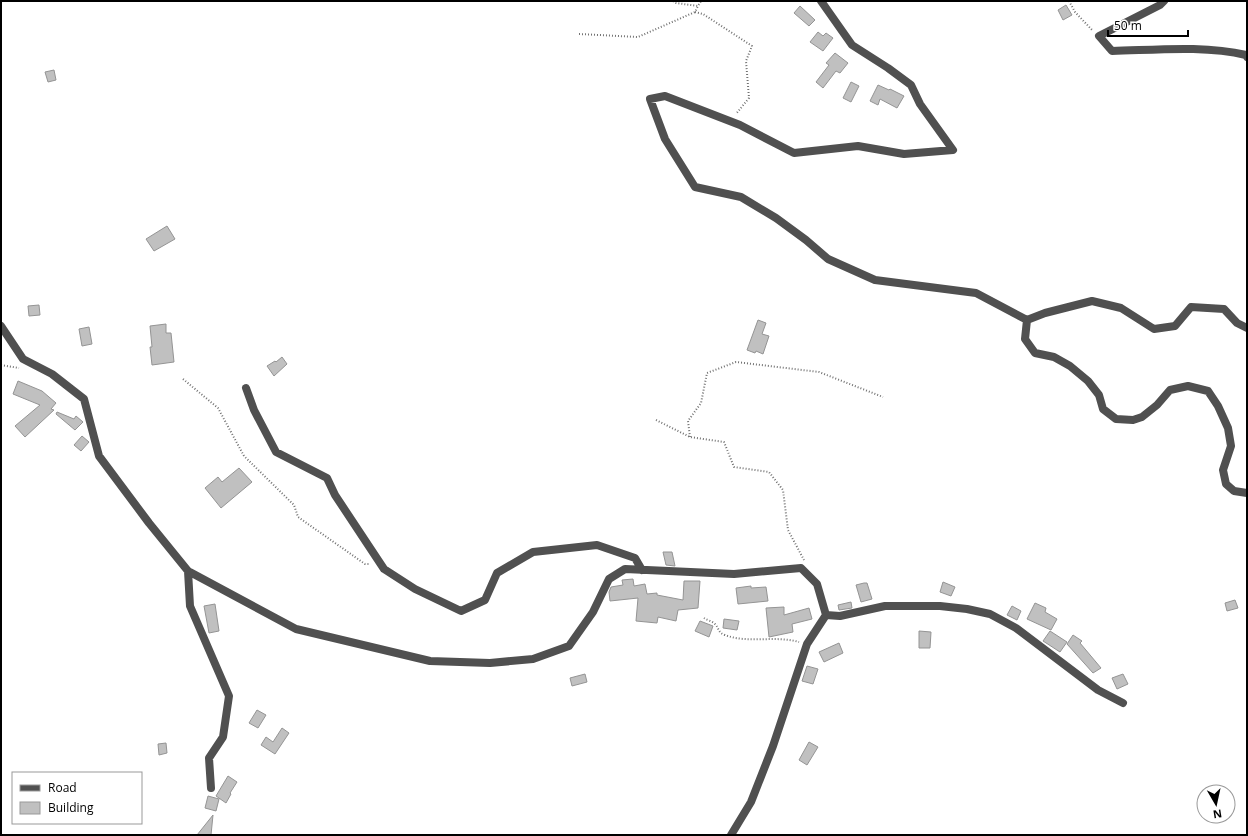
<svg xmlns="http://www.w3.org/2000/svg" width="1248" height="836" viewBox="0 0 1248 836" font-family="'Open Sans',sans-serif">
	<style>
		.building { fill: #c0c0c0; stroke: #949494 }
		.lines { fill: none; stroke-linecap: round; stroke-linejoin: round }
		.path { stroke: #727272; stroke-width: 2; stroke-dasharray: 1 2; stroke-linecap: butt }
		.street { stroke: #505050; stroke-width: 8 }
	</style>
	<rect width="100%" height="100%" fill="#fff"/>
	<!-- building -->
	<path class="building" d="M1066 5 1072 15 1063 20 1058 10Z
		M800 6 815 20 809 26 794 13Z
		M818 32 823 36 826 33 833 38 823 51 810 42Z
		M835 53 848 63 840 73 836 71 823 88 816 82 829 65 826 63Z
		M54 70 56 80 48 82 45 72Z
		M851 82 859 86 851 102 843 98Z
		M878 85 889 90 890 89 904 96 897 108 880 99 878 105 870 101Z
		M167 226 175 239 154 251 146 239Z
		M39 305 40 315 29 316 28 306Z
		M758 320 766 323 762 334 769 336 763 354 756 351 755 353 747 350Z
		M166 324V333H171L174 362 152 365 150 347H152L150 326Z
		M89 327 92 344 82 346 79 329Z
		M282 357 287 364 274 376 267 366 275 361 276 362Z
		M18 381 42 391 56 403 51 409 54 410 25 437 15 426 40 405 13 394Z
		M57 412 74 419 76 416 83 422 75 430 56 414Z
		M82 436 89 442 81 451 74 445Z
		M239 468 252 482 221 508 205 488 218 477 222 482Z
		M663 552H672L675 566 666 565Z
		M633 579 634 586 645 584 647 594 657 593V595L683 600 684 581H700L698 608 678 610 676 621 658 617 657 623 636 621 638 598 610 601 609 592 611 587 623 585 622 580Z
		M943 582 955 587 951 596 940 592Z
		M864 583H867L872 599 861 602 856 585Z
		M751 586V588L766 587 768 601 738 604 736 588Z
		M1235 600 1238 608 1227 611 1225 603Z
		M851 602 852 608 839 610 838 605Z
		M1035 603 1046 608 1045 612 1057 619 1051 630 1027 619Z
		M215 604 219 631 209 633 204 606Z
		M1012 606 1021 611 1017 620 1007 615Z
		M784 607V615L809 608 812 619 792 624 793 632 769 637 766 608Z
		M724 619 739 621 737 630 723 628Z
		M700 621 713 626 709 637 695 631Z
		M919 631 931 632 930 648H919Z
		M1050 631 1067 642 1060 652 1043 641Z
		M1073 635 1082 641 1080 643 1101 668 1093 673 1067 644Z
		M839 643 843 653 824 662 819 652Z
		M807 666 818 669 813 684 802 681Z
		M585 674 587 682 572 686 570 678Z
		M1123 674 1128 684 1117 689 1112 678Z
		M257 710 266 715 258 728 249 723Z
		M282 728 289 733 275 754 261 745 266 737 273 742Z
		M809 742 818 747 807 765 799 760Z
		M166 743 167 753 159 755 158 744Z
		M228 776 237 782 230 793 231 794 226 803 216 796Z
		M208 796 219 799 216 811 205 808Z
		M213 815 211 835H197Z"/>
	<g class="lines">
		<!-- path -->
		<path class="path" d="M673 1 676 3 698 6 701 1
			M1069 1 1075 12 1093 31
			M695 12 703 14 752 46 746 61 749 98 736 114
			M579 34 638 37 695 12 698 6
			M1 365 19 368
			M183 379 218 408 244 456 294 505 298 517 365 564H370
			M656 420 690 437 724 442 734 467 769 472 783 490 788 530 804 560
			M690 437 688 421 701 403 707 373 736 362 819 372 883 397
			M704 618C707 620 712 621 715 624 719 628 718 633 725 635 748 644 775 635 799 642"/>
		<!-- street -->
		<path class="street" d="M821 1 852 45 888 68 911 85 920 104 953 150 904 154 858 146 794 153 740 125 665 96 650 99 665 139 695 187 741 197 776 218 806 240 828 259 875 280 976 293 1027 320
			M1164 1 1160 5 1099 36 1112 51C1155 50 1204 45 1246 55L1247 57
			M1027 320 1025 339 1035 353 1054 357 1070 366 1088 381 1099 395 1103 409 1116 419 1133 420 1142 417 1157 405 1170 390 1188 386 1208 391 1218 406 1228 428 1231 446 1223 470 1226 484 1234 491 1247 493
			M1027 320 1045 313 1092 301 1121 308 1154 329 1175 326 1191 307 1224 309 1237 323 1247 328
			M1 326 23 359 52 374 84 399 99 456 149 523 188 571 296 629 430 661 490 663 533 659 569 646 593 612 609 579 625 569 734 574 801 568 817 584 826 615 807 644 773 746 751 802 731 835
			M246 388 254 410 276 452 327 478 335 495 384 569 415 589 461 611 485 600 497 573 533 552 597 545 635 558 642 570
			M188 571 190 606 229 696 223 737 209 758 211 788
			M826 615 840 616 885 606H940L967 609 990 614 1016 628 1098 690 1123 703"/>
	</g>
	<!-- border -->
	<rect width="1248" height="836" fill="none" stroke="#000000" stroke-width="4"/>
	<!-- legend -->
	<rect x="12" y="772" width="130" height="52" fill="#ffffff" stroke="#999999"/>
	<rect x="20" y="785" width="20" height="6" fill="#505050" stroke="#999999"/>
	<text x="48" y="792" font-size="12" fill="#000000">Road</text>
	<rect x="20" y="802" width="20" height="12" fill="#c0c0c0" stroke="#999999"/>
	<text x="48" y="812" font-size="12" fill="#000000">Building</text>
	<!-- north arrow -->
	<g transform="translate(1216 804) rotate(171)"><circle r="19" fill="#ffffff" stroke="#999999"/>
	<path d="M0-3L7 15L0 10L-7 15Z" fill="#000000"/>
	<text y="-6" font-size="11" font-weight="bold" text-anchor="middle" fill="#000000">N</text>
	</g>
	<!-- scale -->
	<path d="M1108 30v6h80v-6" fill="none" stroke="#000000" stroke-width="2"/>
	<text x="1114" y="30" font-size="12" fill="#000000" stroke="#ffffff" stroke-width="3" paint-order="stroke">50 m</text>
</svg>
